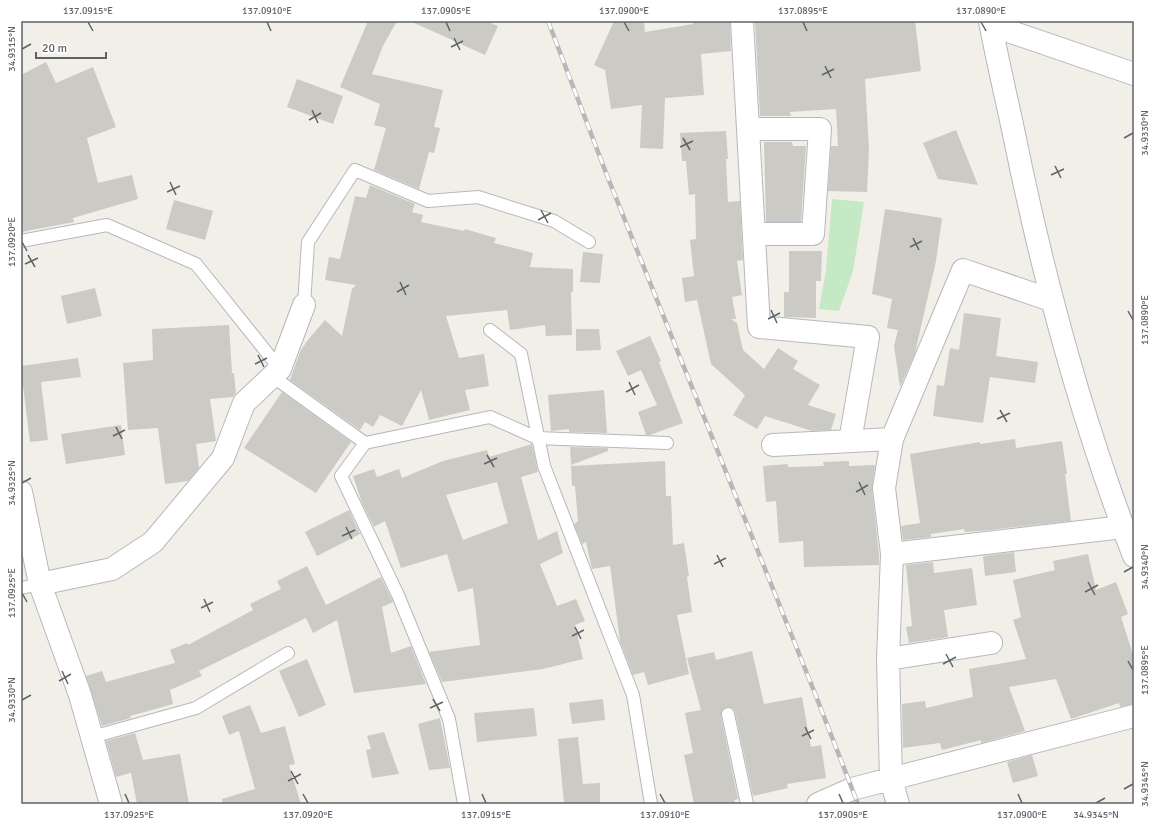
<svg xmlns="http://www.w3.org/2000/svg" width="1155" height="825" viewBox="0 0 1155 825" font-family="Signika,sans-serif">
	<style>
		.green { fill: #c5e8c5 }
		.building { fill: #cccac5; fill-rule: evenodd }
		.lines { fill: none; stroke-linecap: round; stroke-linejoin: round }
		.service-casing { stroke: #b5b8bc; stroke-width: 14 }
		.minor-casing { stroke: #b5b8bc; stroke-width: 24 }
		.tertiary-casing { stroke: #b5b8bc; stroke-width: 24 }
		.service { stroke: #fff; stroke-width: 12 }
		.minor { stroke: #fff; stroke-width: 22 }
		.tertiary { stroke: #fff; stroke-width: 22 }
		.rail-casing { stroke: #b6b7b8; stroke-width: 4.5 }
		.rail { stroke: #fff; stroke-width: 3; stroke-dasharray: 9; stroke-linecap: butt }
		.ticks { fill: none; stroke: #5f6368; stroke-width: 1.5 }
		.neatline { fill: none; stroke: #5f6368; stroke-width: 1.5 }
		.ticks-label { font-size: 10px; text-anchor: middle; fill: #5f6368 }
	</style>
	<rect width="100%" height="100%" fill="#f1efe8"/>
	<!-- green -->
	<path class="green" d="M832 199 864 202 853 271 839 311 819 309 826 270Z"/>
	<!-- building -->
	<path class="building" d="M368 21H397L383 46 372 74 443 90 434 127 440 128 434 153 429 152 419 189 374 170 386 128 374 125 380 104 340 87Z
		M410 21H486L498 26 485 55Z
		M614 21H644L645 32 693 24 692 21H730L731 51 701 54 704 95 665 98 663 149 640 148 642 105 611 109 605 70 594 65Z
		M755 21H915L921 71 865 79 869 150 867 192 828 191 831 146H838L836 109 790 112 791 116H760Z
		M46 62 56 83 93 67 116 127 87 138 98 183 132 175 138 199 73 218 74 222 21 232V75Z
		M297 79 343 96 333 124 287 107Z
		M956 130 978 185 938 179 923 143Z
		M726 131 728 159H726L728 202 740 201 743 260 737 261 742 295 732 297 736 319H731L737 323 743 350 764 369 778 348 798 361 793 369 820 385 808 405 836 414 831 430 812 431 765 416 757 429 733 415 745 395 711 364 697 300 685 302 682 278 694 276 690 240 696 239 695 194 689 195 686 161H682L680 133Z
		M764 142H792L793 146H806L801 222H766Z
		M370 185 415 204 412 212 423 215 421 222 464 231 465 229 496 238 494 243 533 253 530 267 573 269V292H571L572 335 546 336 545 325 510 330 507 310 446 316 459 358 484 354 489 386 465 390 470 410 429 420 421 390 402 426 380 415 373 427 365 422 360 430 290 380 300 352 307 341 325 320 342 336 352 289 356 285 325 280 329 257 340 259 355 196 366 198Z
		M174 200 213 211 205 240 166 229Z
		M885 209 942 218 936 261 915 353 900 387 894 346 898 330 887 328 892 299 872 294Z
		M789 251H822L821 281H816V318L784 317V292H789Z
		M583 252 603 254 600 283 580 282Z
		M95 288 102 316 67 324 61 296Z
		M964 313 1001 318 996 356 1038 362 1035 383 990 377 983 423 933 416 937 385 944 386 950 348 959 350Z
		M229 325 232 373H234L236 393 233 397 210 399 216 441 196 444 199 468 188 481 165 484 158 428 128 430 123 363 153 360 152 329Z
		M576 329H599L601 350 576 351Z
		M650 336 661 361 659 362 683 423 650 435H646L638 412 657 405 641 370 628 376 616 351Z
		M78 358 81 377 41 382 48 440 30 442 23 386H21V366Z
		M604 390 607 433 569 432V429L551 431 548 395Z
		M282 392 351 442 316 493 244 448Z
		M121 425 125 455 66 464 61 434Z
		M1015 439 1016 448 1062 441 1067 474H1065L1071 521 980 531 965 532 964 529 931 534V537L903 540 901 526 920 523 910 454 980 442V444Z
		M532 444 538 472 521 477 538 540 557 531 563 553 540 564 557 606 576 599 585 621 575 625 583 659 543 669 442 682 429 652 480 645 473 588 458 592 447 554 401 568 385 521 374 527 362 503 353 476 374 469 377 477 399 469 402 478 443 461 487 450 489 457ZM497 482 508 523 463 540 446 495Z
		M570 447 608 448V451L571 465Z
		M665 461 666 496H671L673 545 684 543 689 576 687 577 692 612 677 615 689 674 648 685 644 672 633 675 620 641 610 566 592 569 586 542 582 544 574 524 578 521 575 486H572L571 466Z
		M849 461V466L875 465 872 489 879 555V565L804 567 803 541 779 543 776 501 766 502 763 466 788 464V467L824 466 823 462Z
		M349 510 360 534 317 556 305 532Z
		M1014 552 1016 572 985 576 983 556Z
		M1088 554 1096 590 1116 582 1128 614 1121 617 1134 658V704L1120 707 1119 703 1071 719 1056 679 1009 687 1025 731 981 743V740L942 750 940 743 903 748 902 704 925 701 926 708 973 697 969 669 1026 659 1013 620 1021 617 1013 580 1055 570 1053 561Z
		M933 562 934 573 972 568 977 605 944 610 948 637 909 643 906 627 912 626 906 565Z
		M307 566 326 605 381 577 393 602 382 607 391 653 411 646 426 684 354 693 337 620 313 633 306 618 199 671 202 676 170 690 173 704 130 716 131 718 102 726 86 676 102 671 106 682 175 663 170 650 187 643 188 645 253 610 250 604 281 589 277 581Z
		M752 651 764 704 802 697 811 747 821 745 826 778 787 784 788 788 753 796 735 712 733 709 727 707 723 709 721 716 738 799 734 800 736 804H694L684 755 693 753 685 713 701 710 687 658 714 652 716 660Z
		M307 659 326 705 299 717 279 671Z
		M603 699 605 720 572 724 569 703Z
		M250 705 261 733 285 726 295 764 289 765 301 804H222V799L255 789 239 731 229 735 222 716Z
		M534 708 537 736 477 742 474 713Z
		M440 718 450 768 429 770 418 724Z
		M384 732 399 774 372 778 366 750 371 749 367 736Z
		M135 733 143 760 180 754 189 804H137L131 773 116 777 106 741Z
		M578 737 583 784 600 783V804H564L558 739Z
		M1032 755 1038 776 1013 783 1007 762Z"/>
	<g class="lines">
		<!-- service casing -->
		<g class="service-casing">
			<path id="service" d="M21 241 107 225 196 264 280 369
				M304 305 308 242 355 170 428 201 478 197 554 221 589 242
				M490 330 521 354 544 466 633 695 651 804
				M272 376 365 443 490 417 537 438 667 443
				M365 443 341 476 398 595 449 719 464 804
				M21 588 40 584
				M728 714 747 804
				M92 737 196 708 288 653"/>
		</g>
		<!-- minor casing -->
		<g class="minor-casing">
			<path id="minor" d="M742 21 759 327 868 337 850 441
				M991 25 1134 74
				M748 129H820L813 234H754
				M773 445 892 439
				M21 492 40 584 80 695 111 804
				M892 554 1123 527
				M40 584 112 569 153 542 223 458 244 403 280 369 304 305
				M888 659 991 643
				M818 804 852 789 1134 716
				M898 804 891 780 888 659 892 554 884 488 892 439 963 270 1051 300"/>
		</g>
		<!-- tertiary casing -->
		<g class="tertiary-casing">
			<path id="tertiary" d="M990 21C997 59 1006 96 1014 134 1043 277 1081 419 1134 556"/>
		</g>
		<!-- service -->
		<use href="#service" class="service"/>
		<!-- minor -->
		<use href="#minor" class="minor"/>
		<!-- tertiary -->
		<use href="#tertiary" class="tertiary"/>
		<!-- rail casing -->
		<g class="rail-casing">
			<path id="rail" d="M548 21 608 178 814 691 858 804"/>
		</g>
		<!-- rail -->
		<use href="#rail" class="rail"/>
	</g>
	<!-- ticks -->
	<path class="ticks" d="M88 22 93 31M267 22 271 31M446 22 450 31M624 22 629 31M803 22 807 31M981 22 986 31M454 38 460 50M451 47 463 41M22 49 31 44M825 66 831 78M822 75 834 69M312 110 318 123M309 120 321 113M683 138 690 150M1124 138 1133 133M680 147 693 141M1055 166 1061 178M1051 175 1064 169M170 182 176 195M167 192 180 186M541 210 548 223M538 220 551 213M913 238 919 250M22 242 27 251M910 247 922 241M28 255 35 267M25 264 38 258M400 282 406 295M397 292 409 285M771 310 777 323M1128 311 1133 320M768 319 780 313M258 355 264 367M255 364 267 358M629 382 635 395M626 392 639 385M1000 410 1007 422M997 419 1010 413M116 427 122 439M113 436 125 430M487 455 494 467M484 464 497 458M859 482 865 495M22 483 31 478M856 492 868 485M346 527 352 539M342 536 355 530M717 555 723 567M714 564 726 558M1124 572 1133 567M1088 582 1095 595M1085 592 1098 585M22 593 27 602M204 599 210 612M201 608 213 602M575 627 581 639M572 636 584 630M946 654 953 667M1128 661 1133 670M943 664 956 657M62 671 68 684M59 681 71 674M433 699 440 711M22 700 31 695M430 708 443 702M805 727 811 739M802 736 814 730M291 771 298 784M288 781 301 774M1124 789 1133 784M125 794 129 803M303 794 308 803M482 794 486 803M660 794 665 803M839 794 843 803M1018 794 1022 803M1096 803 1105 798"/>
	<!-- border -->
	<rect width="1155" height="825" fill="none" stroke="#ffffff" stroke-width="44"/>
	<!-- scale -->
	<path d="M36 52v6h70v-6" fill="none" stroke="#5f6368" stroke-width="2"/>
	<text x="42" y="52" font-size="12" fill="#5f6368" stroke="#ffffff" stroke-width="3" paint-order="stroke">20 m</text>
	<rect x="22" y="22" width="1111" height="781" class="neatline"/>
	<g class="ticks-label">
		<text x="88" y="14">137.0915°E</text>
		<text x="267" y="14">137.0910°E</text>
		<text x="446" y="14">137.0905°E</text>
		<text x="624" y="14">137.0900°E</text>
		<text x="803" y="14">137.0895°E</text>
		<text x="981" y="14">137.0890°E</text>
		<text transform="translate(11 49) rotate(-90)" y="4">34.9315°N</text>
		<text transform="translate(1144 133) rotate(-90)" y="4">34.9330°N</text>
		<text transform="translate(11 242) rotate(-90)" y="4">137.0920°E</text>
		<text transform="translate(1144 320) rotate(-90)" y="4">137.0890°E</text>
		<text transform="translate(11 483) rotate(-90)" y="4">34.9325°N</text>
		<text transform="translate(1144 567) rotate(-90)" y="4">34.9340°N</text>
		<text transform="translate(11 593) rotate(-90)" y="4">137.0925°E</text>
		<text transform="translate(1144 670) rotate(-90)" y="4">137.0895°E</text>
		<text transform="translate(11 700) rotate(-90)" y="4">34.9330°N</text>
		<text transform="translate(1144 784) rotate(-90)" y="4">34.9345°N</text>
		<text x="129" y="818">137.0925°E</text>
		<text x="308" y="818">137.0920°E</text>
		<text x="486" y="818">137.0915°E</text>
		<text x="665" y="818">137.0910°E</text>
		<text x="843" y="818">137.0905°E</text>
		<text x="1022" y="818">137.0900°E</text>
		<text x="1096" y="818">34.9345°N</text>
	</g>
</svg>
